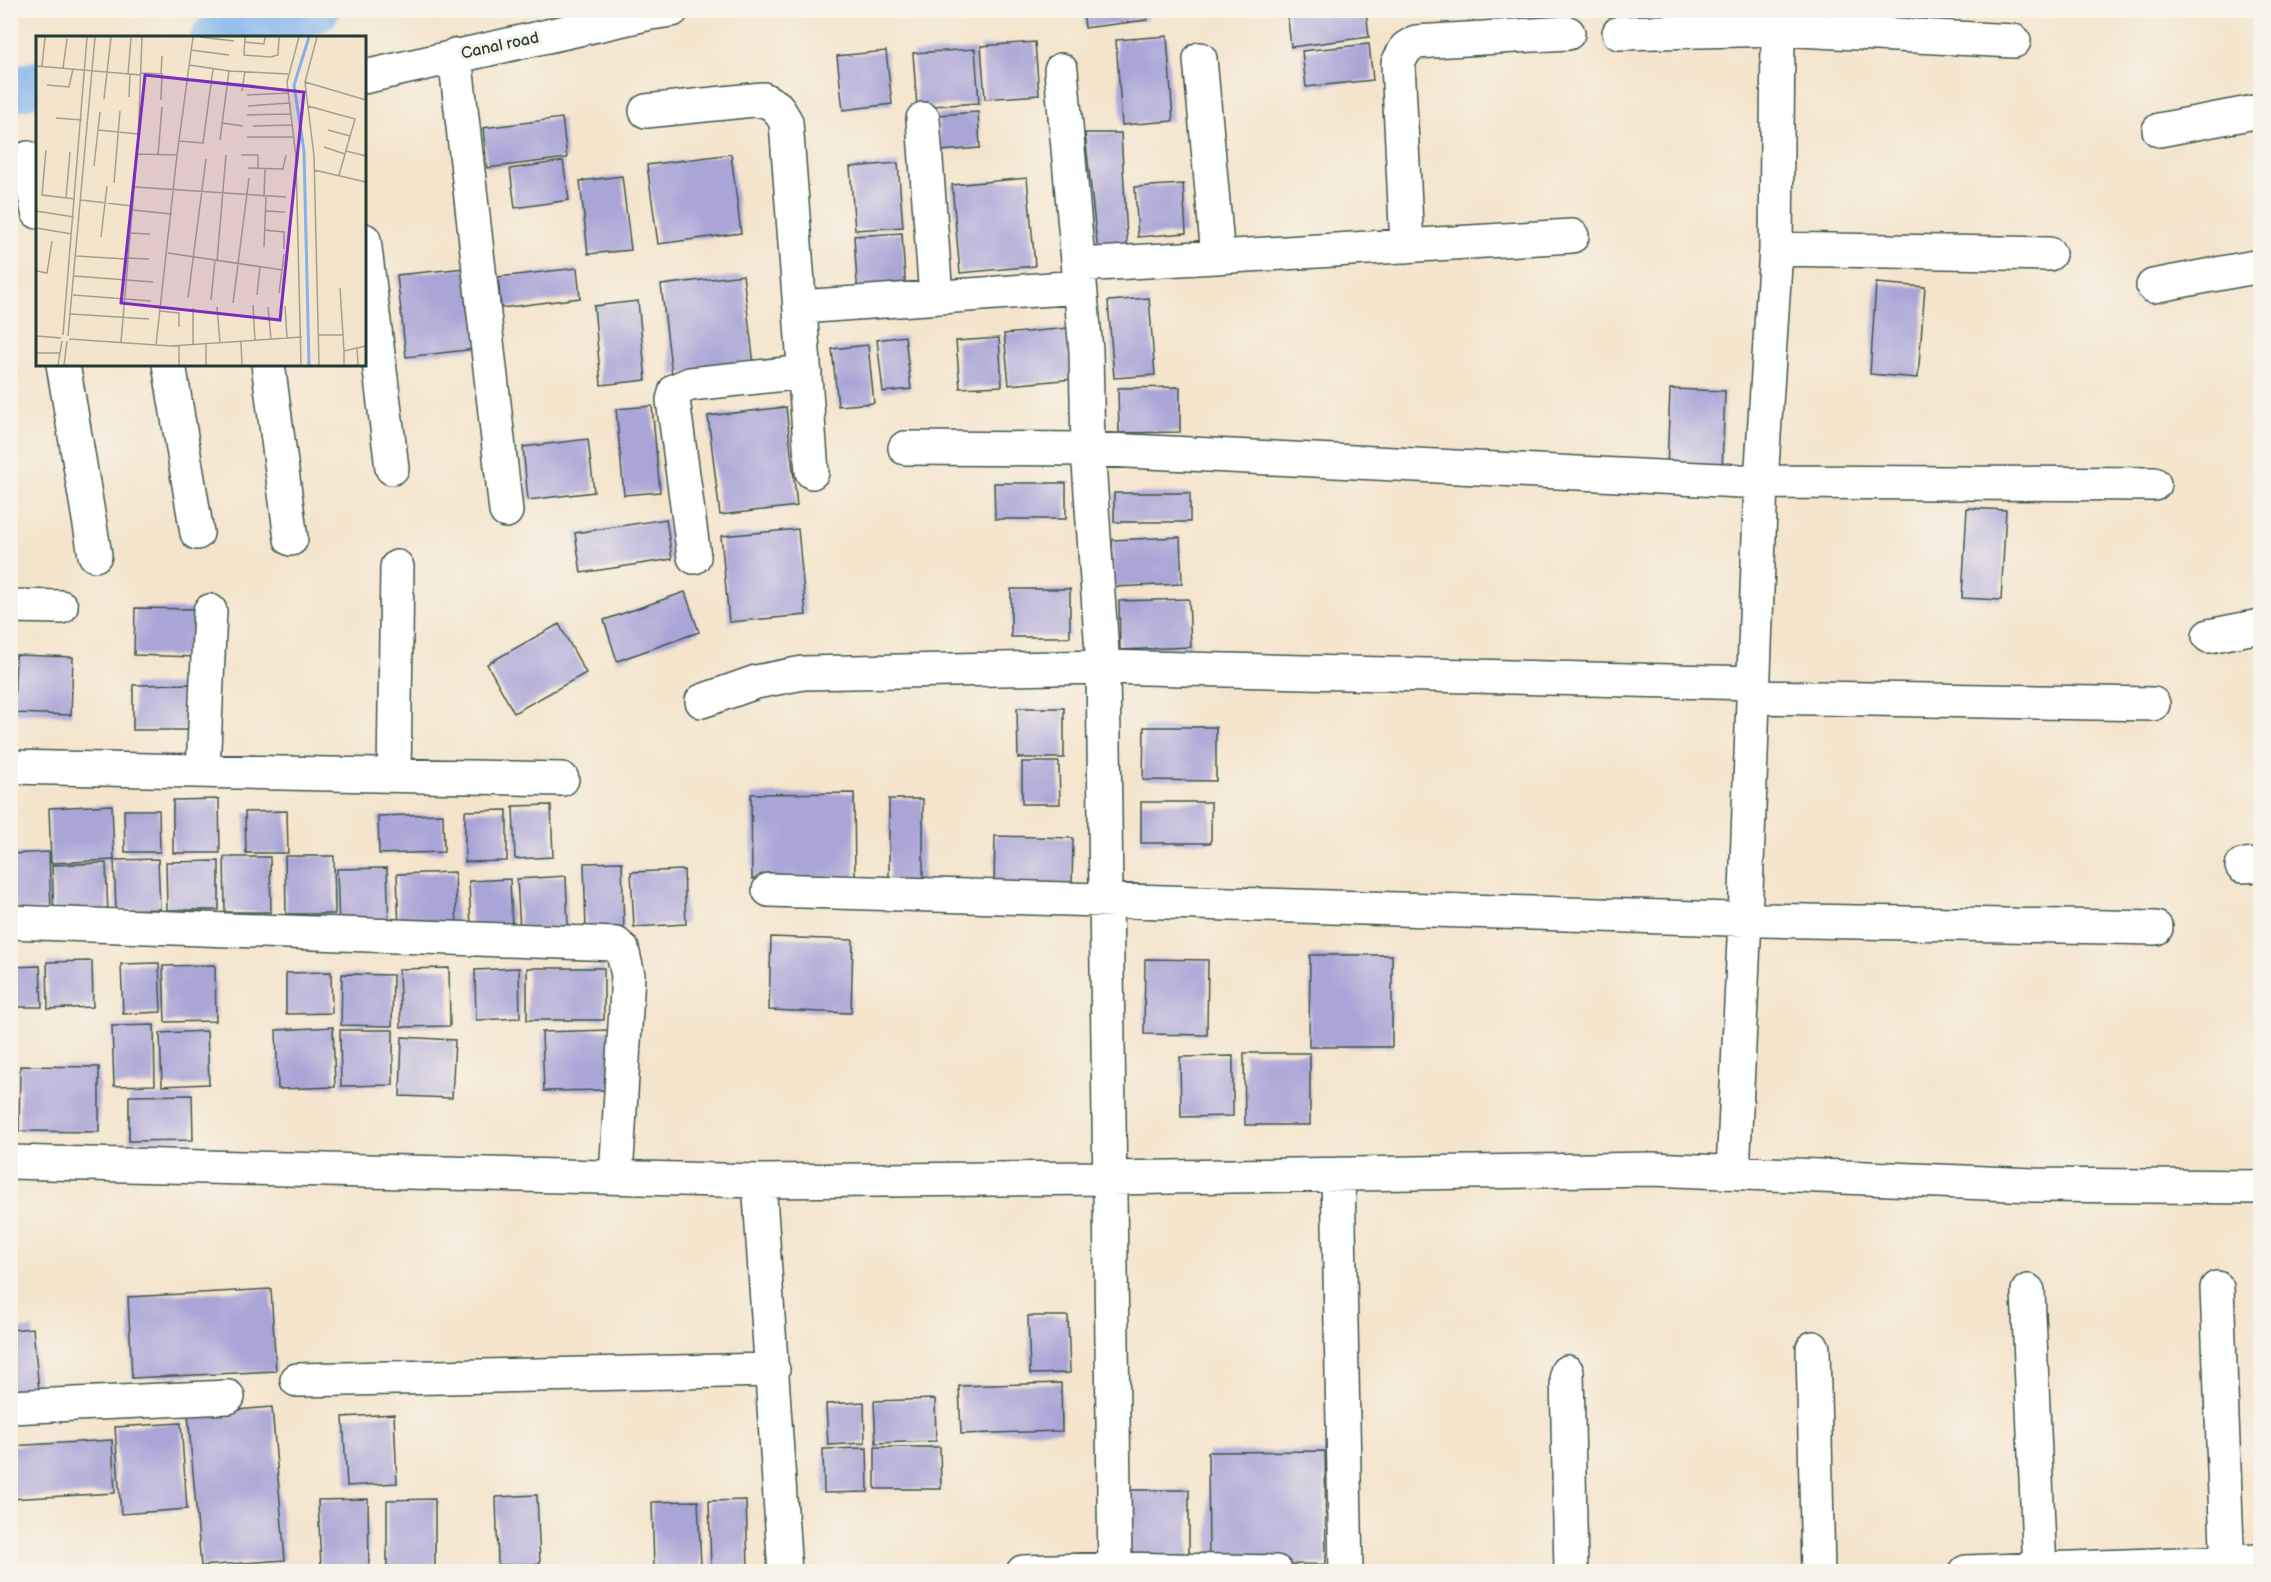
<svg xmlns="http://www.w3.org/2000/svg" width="2271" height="1582" viewBox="0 0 2271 1582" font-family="'Balsamiq Sans',sans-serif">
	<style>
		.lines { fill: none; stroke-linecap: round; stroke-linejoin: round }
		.canal { stroke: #81b2ed; stroke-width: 45 }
		.building { fill: #aaa4d7 }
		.minor-casing { stroke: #3f564b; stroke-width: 36 }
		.minor { stroke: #fff; stroke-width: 33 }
		.labels { text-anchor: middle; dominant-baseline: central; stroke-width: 6; stroke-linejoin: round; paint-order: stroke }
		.street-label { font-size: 16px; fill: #1f3d34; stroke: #f7f3e8 }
		.inset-river { fill: none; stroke: #81b2ed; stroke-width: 3 }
		.inset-road { fill: none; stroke: #9fa18f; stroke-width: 1.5 }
		.view { fill: #7b2cbf; fill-opacity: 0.15; stroke: #7b2cbf; stroke-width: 3 }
		.inset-edge { fill: none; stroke: #1f3d34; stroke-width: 3 }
	</style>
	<rect width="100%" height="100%" fill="#f7f3e8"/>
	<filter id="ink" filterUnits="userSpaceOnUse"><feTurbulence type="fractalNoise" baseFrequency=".0167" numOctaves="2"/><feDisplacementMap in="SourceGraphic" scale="12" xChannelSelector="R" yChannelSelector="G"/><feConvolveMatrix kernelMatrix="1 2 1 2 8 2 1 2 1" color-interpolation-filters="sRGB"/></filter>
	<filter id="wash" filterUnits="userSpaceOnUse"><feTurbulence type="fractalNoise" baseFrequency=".008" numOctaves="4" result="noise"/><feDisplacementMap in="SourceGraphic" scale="24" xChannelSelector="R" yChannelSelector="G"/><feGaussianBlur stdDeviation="1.35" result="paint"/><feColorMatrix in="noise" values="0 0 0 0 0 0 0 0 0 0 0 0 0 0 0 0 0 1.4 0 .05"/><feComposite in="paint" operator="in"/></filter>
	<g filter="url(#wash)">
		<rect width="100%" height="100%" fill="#f4e4cc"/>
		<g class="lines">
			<!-- canal -->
			<path class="canal" d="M213 38 317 10
				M10 90 38 83"/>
		</g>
		<g id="blocks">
			<!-- building -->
			<path class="building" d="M1083 10H1146L1147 20 1085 28Z
				M1287 10H1366L1369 37 1291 47Z
				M1167 36 1173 121 1122 125 1116 40Z
				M1035 42 1039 95 985 99 981 46Z
				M1369 44 1373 80 1306 87 1302 51Z
				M975 49 979 103 917 107 913 53Z
				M886 51 892 104 843 110 837 56Z
				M978 112 980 148 941 151 938 115Z
				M562 118 567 158 487 168 483 128Z
				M1085 133H1121L1128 256 1098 253Z
				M731 154 741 233 658 244 647 165Z
				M563 161 569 200 515 208 510 169Z
				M898 163 903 227 855 230 850 167Z
				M622 176 631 250 588 254 580 181Z
				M1027 178 1035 266 960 273 952 185Z
				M1183 184 1186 233 1138 237 1135 187Z
				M902 233 906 294 858 297 854 236Z
				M475 267 484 348 406 357 397 275Z
				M577 268 580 298 501 308 498 277Z
				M743 275 754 365 672 375 661 285Z
				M1876 283 1925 287 1918 378 1870 374Z
				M1149 298 1155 375 1114 378 1108 301Z
				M638 301 646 380 601 385 594 306Z
				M1069 328 1074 379 1009 385 1004 334Z
				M905 336 911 389 883 392 877 340Z
				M999 338 1002 386 960 388 956 341Z
				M868 345 874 403 838 406 832 349Z
				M1180 387V432L1119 433 1118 388Z
				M1670 389 1725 391 1722 471 1667 469Z
				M652 406 660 492 624 495 616 409Z
				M786 407 797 506 720 515 708 416Z
				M588 439 594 492 528 500 523 447Z
				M994 483H1066V519H995Z
				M1114 493H1190V522H1114Z
				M1967 508 2006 510 2001 600 1962 598Z
				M666 519 672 559 581 573 575 533Z
				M798 529 806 615 729 622 721 536Z
				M1180 537 1182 584 1114 587 1112 540Z
				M1011 589H1070V637H1011Z
				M685 592 699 632 617 661 604 620Z
				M1189 599 1191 647 1120 650 1119 601Z
				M135 608 196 609 195 657 134 655Z
				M559 624 586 673 514 713 487 664Z
				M16 655 73 657 71 715 14 713Z
				M193 684 194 730H133V685Z
				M1017 708H1064V758H1018Z
				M1144 727H1216V781L1143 780Z
				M1022 762H1059L1060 804H1022Z
				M854 793 855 878 752 879 751 794Z
				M219 799 220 853H173V800Z
				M889 799H923V888H889Z
				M1141 802H1211V843H1141Z
				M112 805 114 860 51 863 49 808Z
				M551 805 553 857 515 859 513 806Z
				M124 810H159L160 852H125Z
				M507 810V861L465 862V811Z
				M287 811 288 853H246L245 812Z
				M443 814 444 852 379 854 378 816Z
				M995 836 1073 838 1072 888 994 886Z
				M49 852 51 910 10 912V854Z
				M285 856H334L335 914H286Z
				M224 857H270L271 912H225Z
				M158 859 160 909 116 910 114 860Z
				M219 861V910H167L166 862Z
				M622 862 624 931H586L584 863Z
				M106 863 108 915 54 916 52 865Z
				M387 868 389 928 339 930 337 869Z
				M684 870 686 924 634 927 631 872Z
				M455 872 457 929 399 931 397 874Z
				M566 876 568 928 520 931 517 879Z
				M510 879 512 928 471 930 469 881Z
				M771 937 853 940 851 1013 769 1010Z
				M1310 955H1392V1047H1309Z
				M1145 959 1208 960 1207 1035 1144 1034Z
				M92 961 93 1007 48 1009 47 962Z
				M159 963 161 1012 123 1014 121 964Z
				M215 965 216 1021 165 1022 163 966Z
				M40 966 42 1007H10V967Z
				M449 968 450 1026 401 1027 399 969Z
				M519 968 520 1018 476 1020 475 970Z
				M527 968H604V1020H527Z
				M331 972 332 1013 286 1014V973Z
				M342 974 393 975 392 1026 341 1025Z
				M154 1025 155 1085 114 1086 112 1026Z
				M333 1027 335 1087 278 1089 276 1030Z
				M340 1030H393V1085L341 1086Z
				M610 1030 612 1090 544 1091 542 1032Z
				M207 1031 209 1084 162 1086 160 1033Z
				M402 1037 455 1040 452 1098 400 1096Z
				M1244 1053H1310V1125H1245Z
				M1233 1056V1116L1181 1117 1180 1057Z
				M20 1066 99 1067V1132L19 1131Z
				M192 1095 193 1140 129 1141V1096Z
				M271 1289 276 1371 132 1378 128 1297Z
				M1028 1316H1068L1070 1373 1030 1374Z
				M33 1328 40 1401 10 1404V1330Z
				M1061 1383 1062 1431 961 1434 959 1386Z
				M935 1399 936 1441 876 1443 874 1401Z
				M864 1402 865 1443 828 1445 826 1404Z
				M272 1407 285 1560 201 1566 188 1414Z
				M394 1414 397 1483 347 1486 343 1417Z
				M181 1423 187 1509 121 1514 115 1427Z
				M112 1440 115 1493 10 1499V1446Z
				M875 1447H940L941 1489H875Z
				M867 1448 868 1492 824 1493 823 1449Z
				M1325 1451 1326 1564 1209 1565 1208 1452Z
				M1116 1490H1189V1561H1116Z
				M537 1495 540 1564 498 1565 496 1497Z
				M368 1499 369 1568 321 1569 318 1500Z
				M435 1499V1568H387V1500Z
				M746 1500 748 1566 711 1567 709 1501Z
				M698 1501 701 1566 654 1567 652 1502Z"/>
		</g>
	</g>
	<g filter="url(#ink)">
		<use href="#blocks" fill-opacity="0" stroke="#3f564b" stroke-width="1.5"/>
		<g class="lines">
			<!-- minor casing -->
			<g class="minor-casing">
				<path id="minor" d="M1778 29 2014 41
					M1619 33 1778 29 1776 249 1761 482 1745 919 1733 1172
					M455 55 506 511
					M1200 59 1218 257
					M1061 70 1086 351 1088 449 1103 667 1115 1569
					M364 77 651 13 672 10
					M646 111 763 99 777 107 786 122 812 472
					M923 119 936 297
					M2159 130 2260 111
					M28 158 38 212
					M364 240 392 468
					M1407 246 1398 63 1406 48 1416 42 1568 33
					M1776 249 2049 254
					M1079 265 1572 236
					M2153 286 2260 266
					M800 307 1080 287
					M63 364 95 555
					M169 364 197 533
					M268 364 291 539
					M905 448 1088 449 1761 482 2154 484
					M694 557 673 400 676 390 690 384 805 372
					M10 606 61 607
					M2209 636 2260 626
					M1753 697 2153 704
					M702 701 756 682 803 673 1103 667 1754 683
					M10 767 562 779
					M203 771 210 611
					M394 775 397 567
					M2242 866 2260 865
					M769 890 1763 920 2156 928
					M10 922 616 944 622 949 628 975 616 1177
					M10 1162 759 1181 785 1572
					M1338 1174 1346 1572
					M759 1181 1109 1178 1652 1169 2034 1185 2260 1187
					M2217 1288 2228 1572
					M2028 1291 2040 1572
					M1813 1348 1818 1572
					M1567 1372 1571 1572
					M297 1380 773 1370
					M10 1407 228 1397
					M1023 1572 1115 1569 1276 1572
					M1966 1572 2260 1561"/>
			</g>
			<!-- minor -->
			<use href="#minor" class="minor"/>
		</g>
	</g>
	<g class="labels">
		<!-- street labels -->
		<g class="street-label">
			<text transform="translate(500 46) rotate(-12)">Canal road</text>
		</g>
	</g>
	<!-- overview -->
	<g transform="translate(36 36)">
		<rect width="330" height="330" fill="#f4e4cc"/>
		<path class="inset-river" d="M273 1 258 49 268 115 273 329"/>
		<path class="inset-road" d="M164 1 198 5M209 1 208 19 235 21 242 19 243 1M263 1 251 46 260 121 265 329M281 1 269 46 278 120 283 329M209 6 228 8 229 1M155 14 193 19M153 29 193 35 184 104M0 30 105 39M6 30 9 1M27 32 31 3M193 35 252 38M105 37 126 38 125 64M92 38 95 2M125 38 126 20M269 46 330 64M11 49 33 51 37 33M206 55 209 35M211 59 252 57M93 61 94 38M68 63 75 1M212 70 253 67M272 70 319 83 303 139M211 79 255 78M20 82 46 84M186 87 207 90M217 90 256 89M62 94 102 98M292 94 314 100M211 101H258M143 105 167 107 177 33M288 111 309 118M10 114 6 159 39 163M310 115 330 120M101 118 141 119 157 1M122 119 126 71M205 119H222V132M58 130 64 76M212 132 247 133 250 119M278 134 330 146M78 147 84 75M99 151 250 161M228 161 229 133M30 162 34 116M45 164 96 170M96 174 136 178M0 175 38 181M229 175 249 176M0 192 36 198M228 194 248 196V213M93 197 114 198M65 201 71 150M228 211 230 161M132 217 246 234 248 218M40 220 90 223M90 222 113 223M181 225 190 119M1 235 11 237 16 205M38 240 117 246M304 252 308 315M243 257 246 234M37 259 115 265M221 259 224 231M152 262 170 123M175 264 179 224M197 267 213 142M217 269 219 305M249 270 251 302M181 271 184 307M232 271 235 303M124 275 143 277V291M35 278 113 283M27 299 51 1M283 299H307M0 300 25 302M32 300 59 1M33 303 135 310 266 301M85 306 102 106 106 1M205 306 206 329M170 308V329M120 309 141 119M157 309V272M321 311 322 329M0 317H24M22 329 26 305M28 329 31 305M143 329V310M308 329V315L330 310"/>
		<path class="view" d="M109 39 268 56 244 284 85 267Z"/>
		<rect width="330" height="330" class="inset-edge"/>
	</g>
	<!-- margin -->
	<rect width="2271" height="1582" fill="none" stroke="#f7f3e8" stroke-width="36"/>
</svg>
